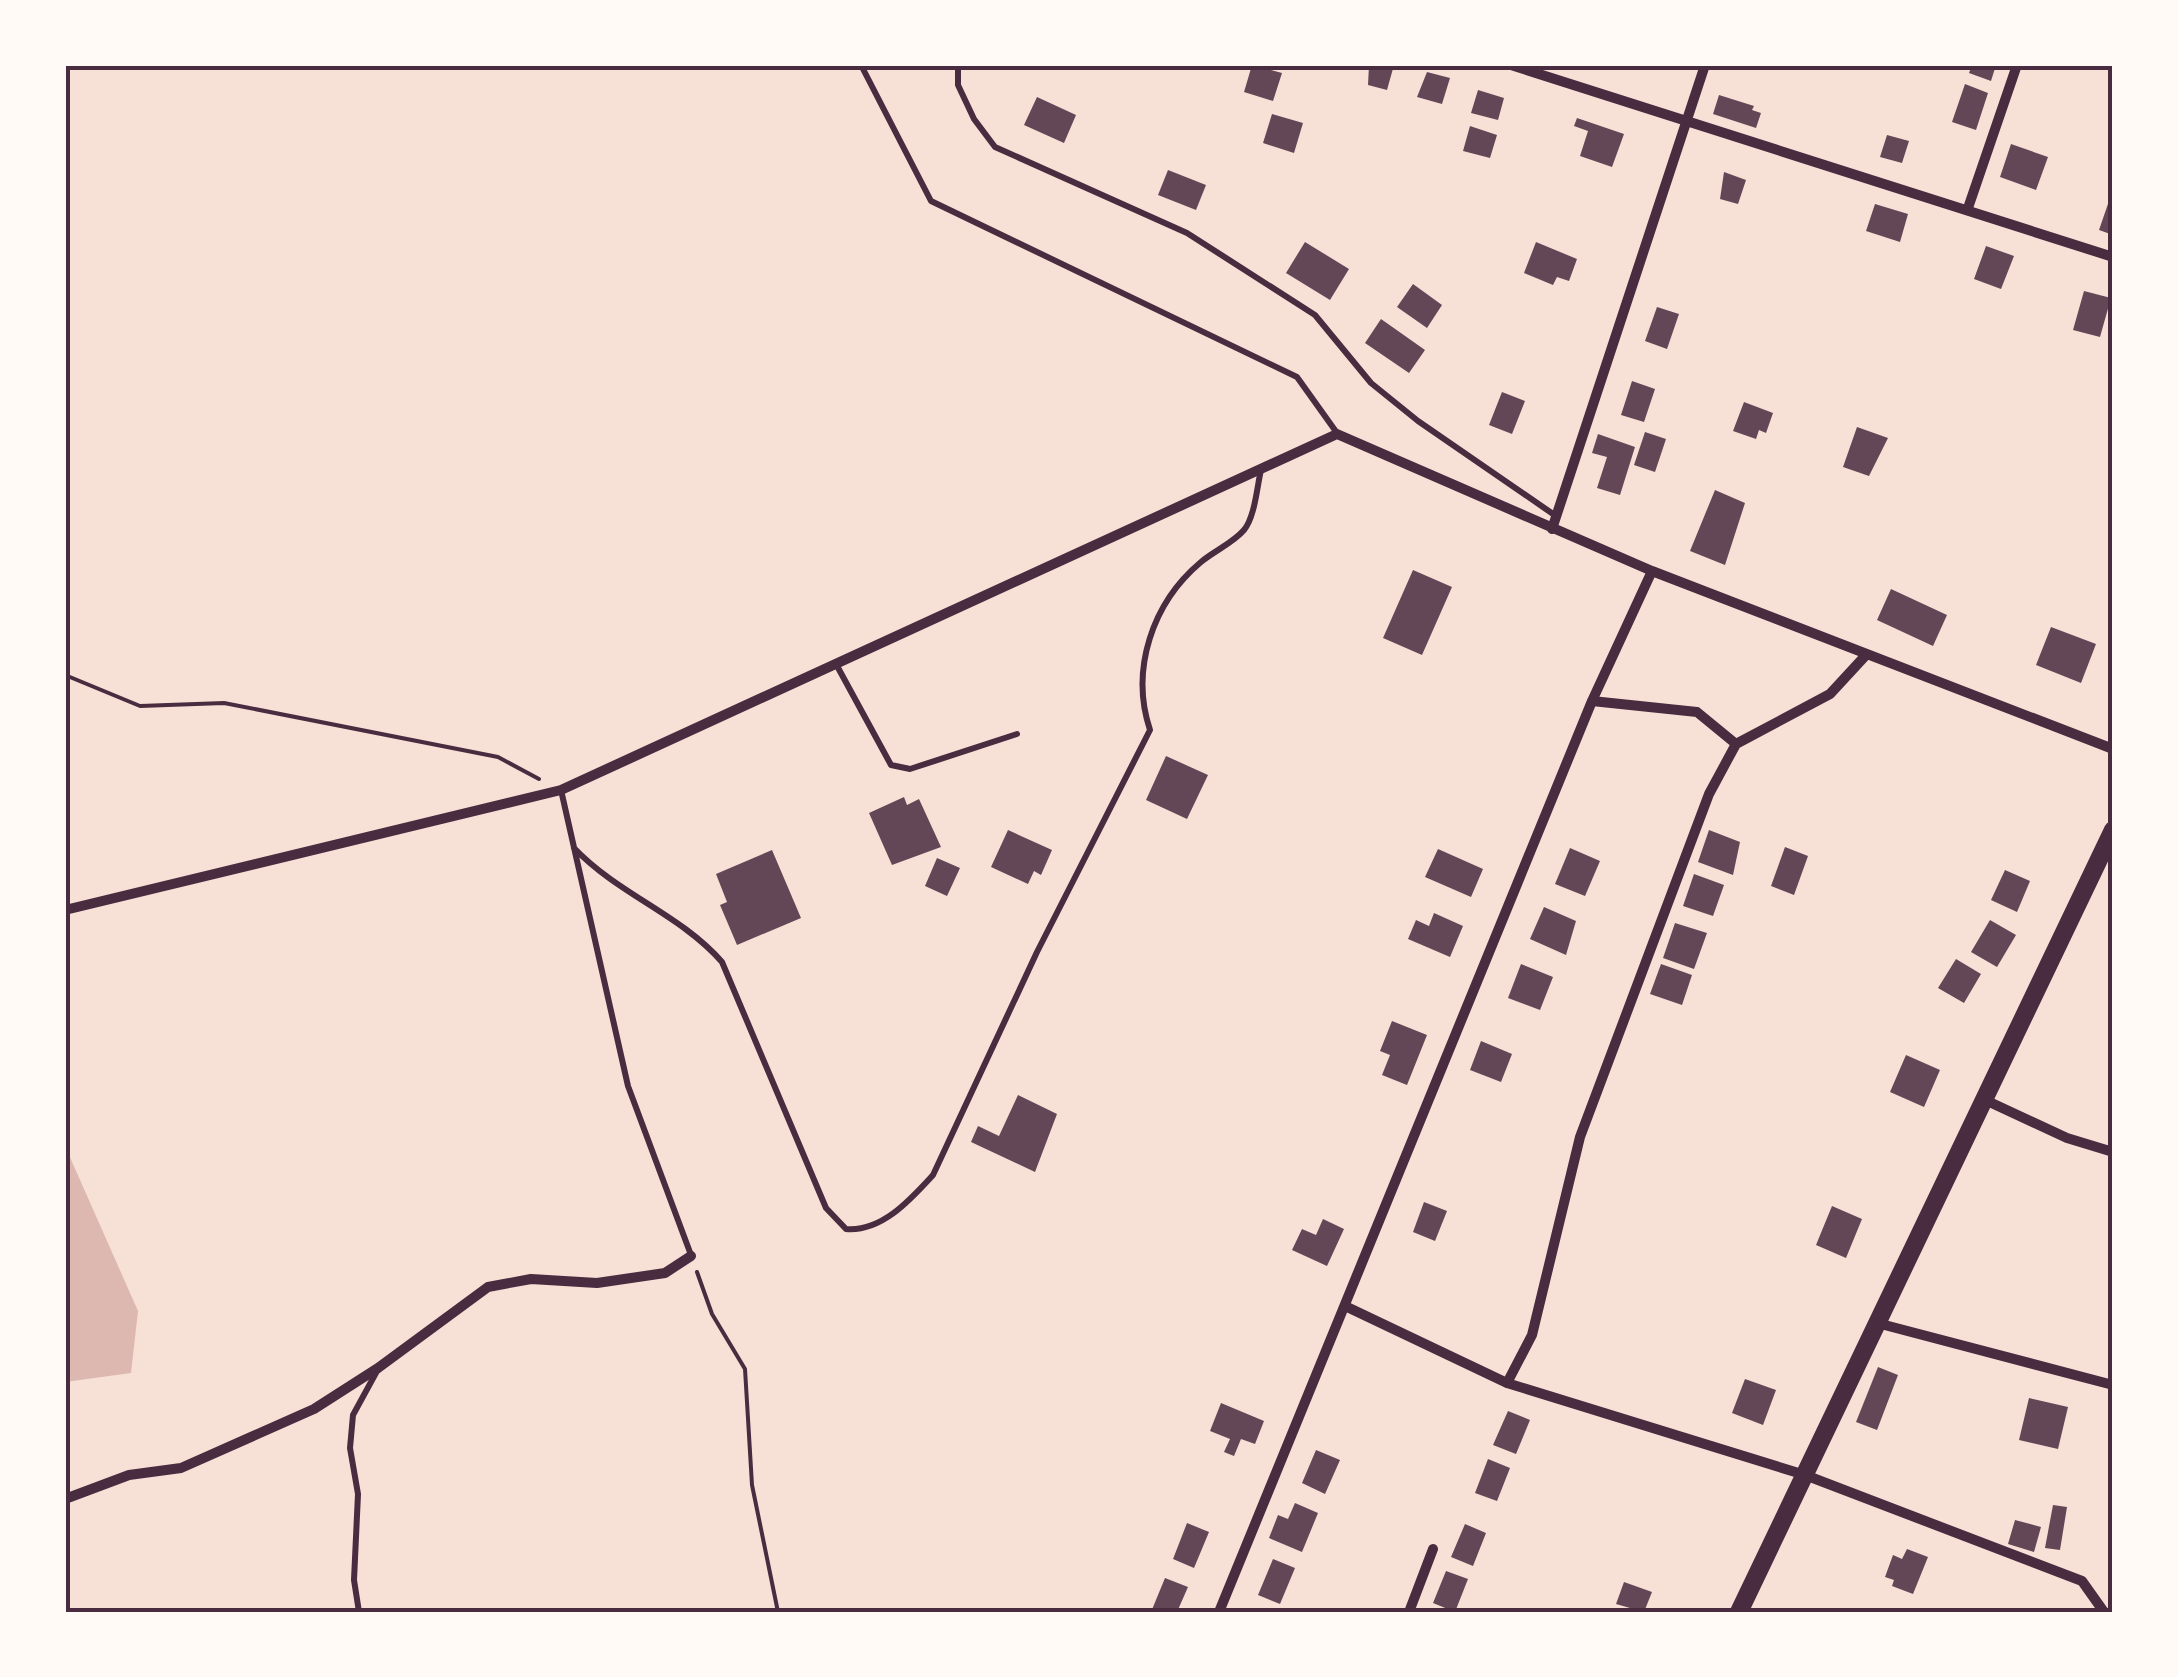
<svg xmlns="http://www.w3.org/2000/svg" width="2178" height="1677" viewBox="0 0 2178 1677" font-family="Georgia,serif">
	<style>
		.water { fill: #dcb8b0 }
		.building { fill: #644757 }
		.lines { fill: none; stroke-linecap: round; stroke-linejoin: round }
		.path { stroke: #4a2c40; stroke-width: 4 }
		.service { stroke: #4a2c40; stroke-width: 6 }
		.minor { stroke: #4a2c40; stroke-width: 10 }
		.secondary { stroke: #4a2c40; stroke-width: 18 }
		.neatline { fill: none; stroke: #4a2c40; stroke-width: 4 }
	</style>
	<rect width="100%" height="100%" fill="#f7e1d7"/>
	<!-- water -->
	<path class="water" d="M65 1146 138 1311 131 1373 65 1382Z"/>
	<!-- building -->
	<path class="building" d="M1252 65 1282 73 1273 101 1244 92Z
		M1369 65H1394L1387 90 1368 85Z
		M1972 65H1996L1991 81 1969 73Z
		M1427 72 1450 78 1442 104 1417 97Z
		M1965 84 1988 93 1976 130 1952 122Z
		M1478 90 1504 98 1498 120 1471 113Z
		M1719 95 1754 106 1752 110 1761 113 1756 128 1713 114Z
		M1037 97 1076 115 1064 143 1024 125Z
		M1272 114 1303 123 1294 153 1263 143Z
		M1577 118 1624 134 1612 167 1580 156 1588 131 1574 126Z
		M1470 126 1497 135 1490 158 1463 151Z
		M1887 135 1909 141 1902 163 1880 157Z
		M2011 144 2048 157 2036 190 2000 177Z
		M1168 170 1206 185 1196 210 1158 195Z
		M1724 172 1746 180 1738 204 1720 199Z
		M2110 198 2113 199V235L2099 230Z
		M1875 204 1908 214 1900 242 1866 231Z
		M1305 242 1349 269 1330 300 1286 273Z
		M1536 242 1577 259 1569 281 1557 277 1553 285 1524 273Z
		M1986 246 2014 256 2001 289 1974 279Z
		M1413 284 1442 305 1427 328 1397 307Z
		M2084 291 2111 298 2100 337 2073 330Z
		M1657 307 1679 314 1667 349 1645 341Z
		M1381 319 1425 350 1409 373 1365 343Z
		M1632 381 1655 389 1644 422 1621 415Z
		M1502 392 1525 401 1512 434 1489 425Z
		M1744 402 1773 413 1766 433 1759 430 1756 439 1733 431Z
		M1857 427 1888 438 1869 476 1843 467Z
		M1645 432 1666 439 1655 472 1634 465Z
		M1598 434 1635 447 1620 495 1597 488 1607 457 1592 453Z
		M1715 490 1745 503 1725 565 1690 551Z
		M1413 570 1452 587 1422 655 1383 638Z
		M1891 589 1947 615 1933 646 1877 620Z
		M2051 627 2096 644 2081 683 2036 665Z
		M1166 756 1208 775 1187 819 1146 800Z
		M904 797 907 805 919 799 941 847 892 865 869 813Z
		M1008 830 1052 850 1041 875 1034 871 1028 884 991 867Z
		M1709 830 1740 842 1733 875 1698 862Z
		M1785 847 1808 856 1794 895 1771 886Z
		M1570 848 1600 861 1585 896 1555 884Z
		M1438 849 1483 869 1471 897 1425 877Z
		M772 850 801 918 737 945 720 905 727 902 716 874Z
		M937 858 960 868 947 896 925 886Z
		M2005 870 2030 881 2017 912 1991 900Z
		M1694 874 1724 885 1713 916 1683 906Z
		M1544 907 1576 921 1566 955 1530 939Z
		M1434 913 1463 926 1450 957 1408 939 1416 920 1429 926Z
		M1990 920 2016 935 1997 967 1971 952Z
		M1675 923 1707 933 1694 969 1663 958Z
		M1956 959 1981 974 1964 1003 1938 988Z
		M1521 964 1553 977 1540 1010 1508 998Z
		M1661 964 1692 975 1682 1005 1650 994Z
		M1392 1021 1427 1035 1407 1085 1382 1075 1390 1055 1380 1051Z
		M1481 1041 1512 1054 1501 1082 1470 1070Z
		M1906 1055 1940 1070 1924 1107 1890 1092Z
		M1018 1095 1057 1114 1035 1172 971 1142 978 1126 999 1136Z
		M1424 1202 1447 1211 1435 1241 1413 1232Z
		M1832 1206 1862 1219 1846 1258 1816 1245Z
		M1323 1219 1344 1229 1327 1266 1292 1250 1302 1229 1316 1235Z
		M1878 1367 1898 1375 1877 1430 1856 1422Z
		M1745 1379 1776 1390 1763 1425 1732 1413Z
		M2029 1398 2068 1407 2058 1449 2019 1440Z
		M1221 1403 1264 1421 1255 1444 1241 1439 1234 1456 1224 1452 1230 1439 1210 1431Z
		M1508 1411 1530 1420 1516 1454 1493 1445Z
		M1316 1450 1340 1460 1325 1494 1302 1483Z
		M1488 1459 1510 1468 1497 1501 1475 1493Z
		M1295 1503 1318 1513 1302 1552 1269 1538 1278 1515 1288 1519Z
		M2053 1505 2067 1507 2060 1550 2045 1548Z
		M2015 1520 2041 1527 2034 1552 2008 1544Z
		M1187 1523 1209 1532 1194 1568 1173 1559Z
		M1465 1524 1486 1533 1473 1566 1451 1557Z
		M1907 1549 1928 1557 1913 1594 1892 1586 1894 1580 1885 1577 1893 1555 1902 1559Z
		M1273 1559 1295 1568 1280 1604 1258 1595Z
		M1446 1571 1468 1579 1455 1612 1433 1603Z
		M1165 1578 1188 1587 1177 1612H1151Z
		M1624 1582 1652 1592 1644 1612 1616 1604Z"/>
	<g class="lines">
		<!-- path -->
		<path class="path" d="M65 675 140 706 224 703 498 757 539 779
			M697 1272 712 1314 745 1369 752 1485 778 1612"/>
		<!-- service -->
		<path class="service" d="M861 65 931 201 1297 377 1337 433
			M958 65V85L974 119 995 147 1187 233 1315 315 1371 383 1418 421 1556 516
			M836 664 891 765 910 769 1017 734
			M561 790 628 1086 691 1255
			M574 848C619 895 680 914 722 962L826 1208 846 1229C882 1232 911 1199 933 1175L1037 952 1150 730C1130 670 1152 603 1201 562 1214 551 1233 543 1244 530 1255 517 1257 486 1261 470
			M359 1612 354 1580 358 1494 350 1448 353 1415 377 1371"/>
		<!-- minor -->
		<path class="minor" d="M1511 65 2113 257
			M1968 208 2017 65
			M1552 529 1705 65
			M1592 701 1697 712 1736 744
			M65 910 561 790 1337 434 1652 571 2113 749
			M1983 1099 2067 1138 2113 1152
			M1345 1306 1507 1383 1805 1475 2082 1581 2104 1612
			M1877 1323 2113 1385
			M1507 1383 1532 1335 1580 1137 1709 794 1736 744 1830 694 1866 655
			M65 1499 129 1475 181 1468 314 1409 378 1368 488 1287 531 1279 597 1283 665 1273 691 1256
			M1219 1612 1592 701 1652 571
			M1409 1612 1433 1549"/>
		<!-- secondary -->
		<path class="secondary" d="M1739 1612 2113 830"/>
	</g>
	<!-- border -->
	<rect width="2178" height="1677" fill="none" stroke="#fffaf5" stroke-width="135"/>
	<rect x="68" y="68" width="2042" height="1542" class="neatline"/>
</svg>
